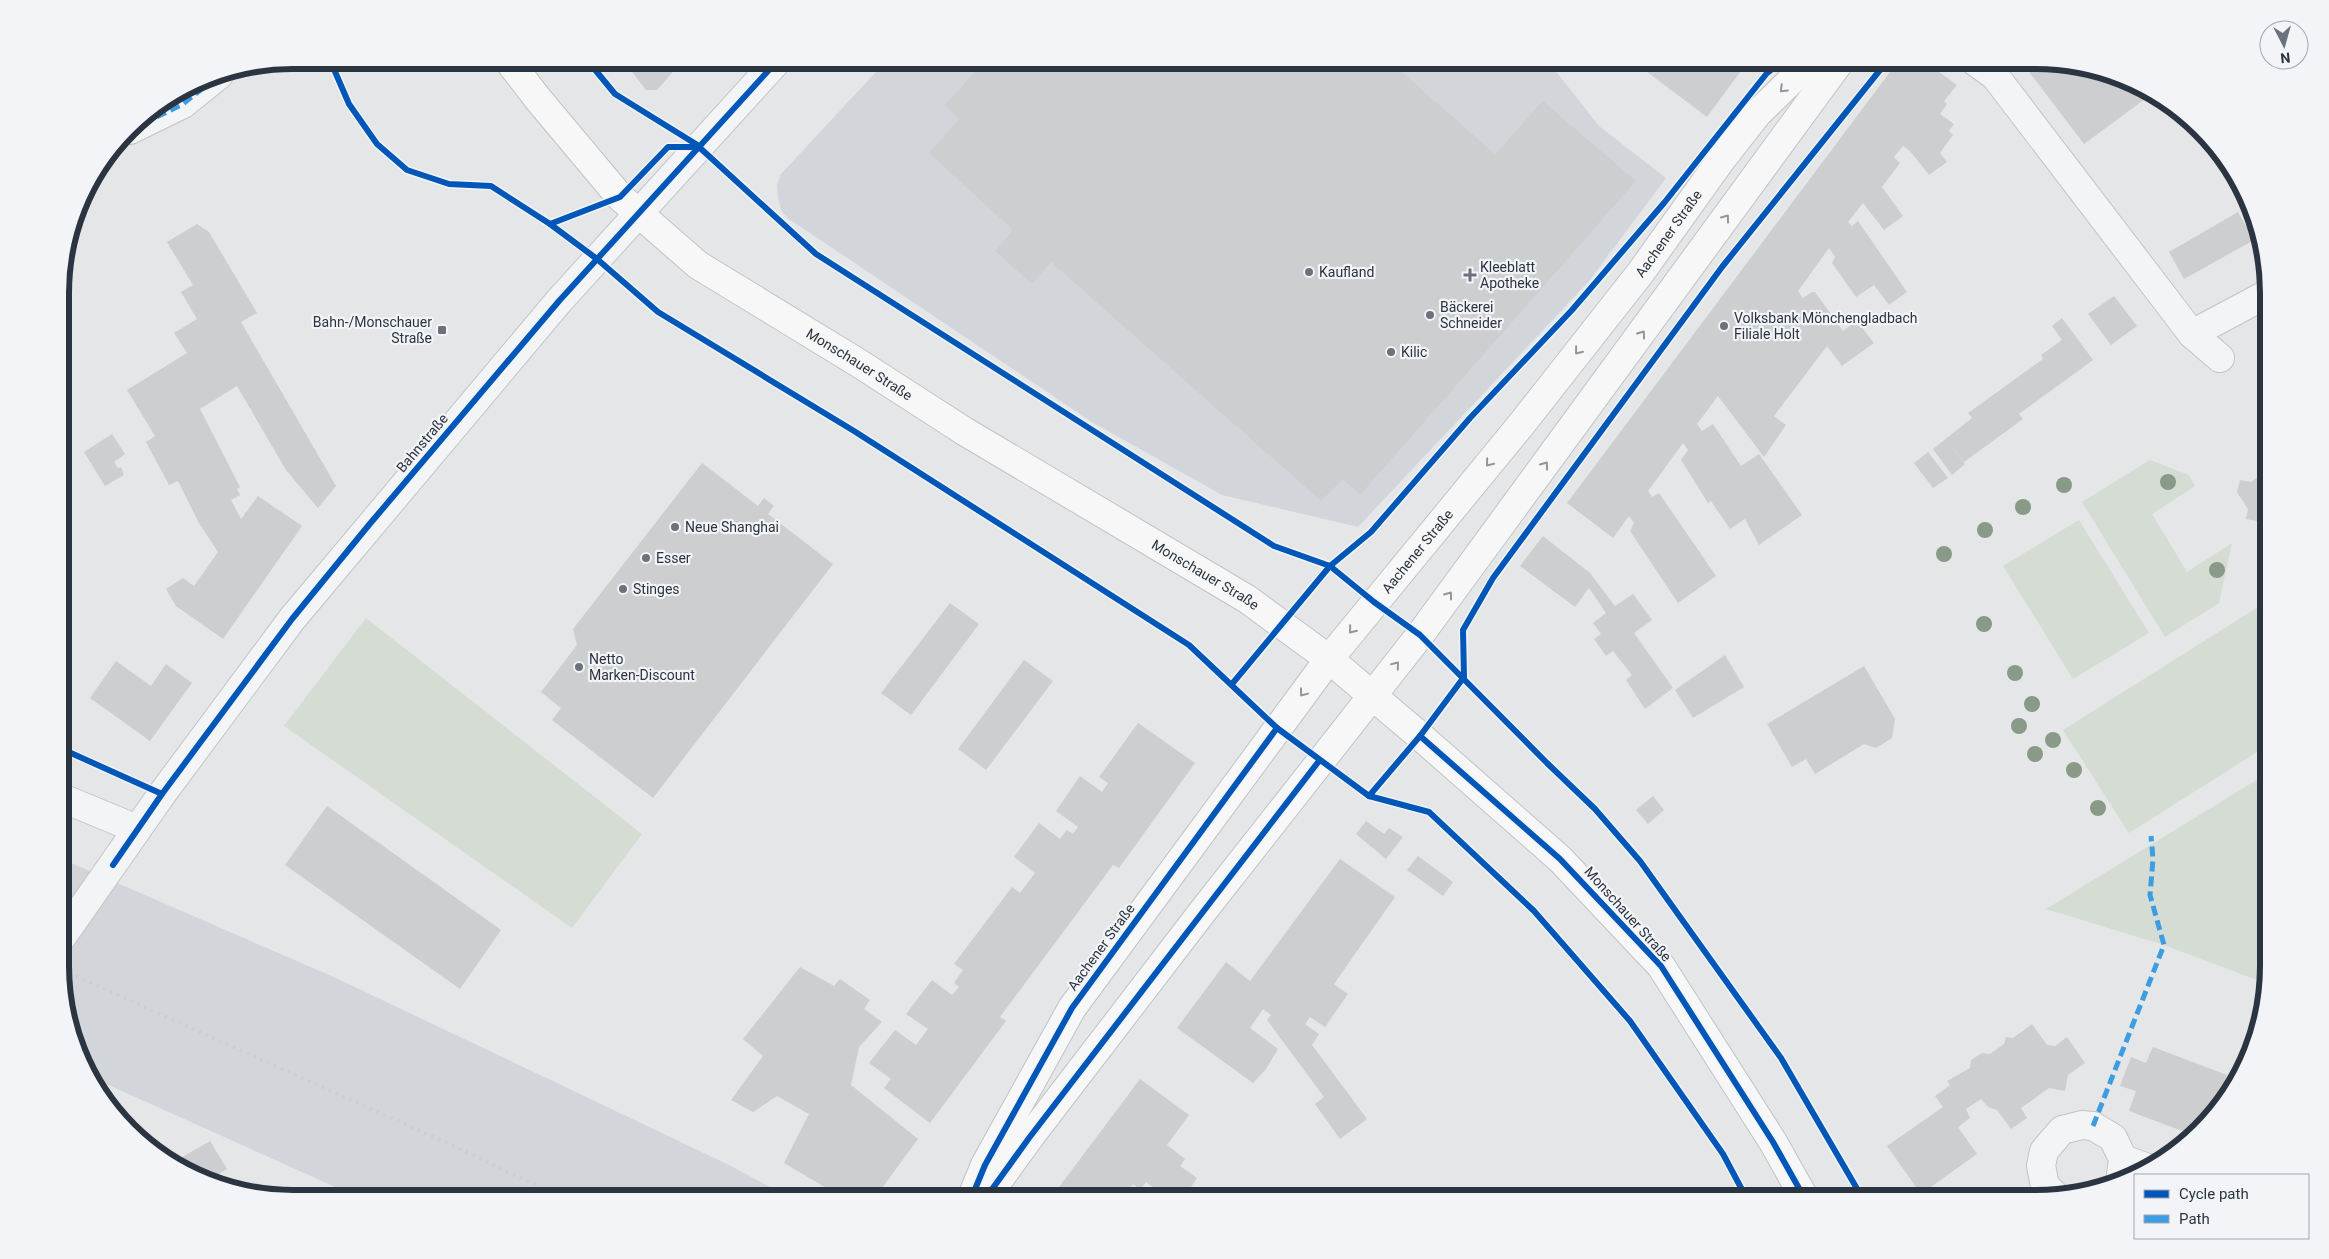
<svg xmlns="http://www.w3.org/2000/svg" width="2329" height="1259" font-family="Roboto,sans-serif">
<rect width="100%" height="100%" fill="#e4e6e8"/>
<g fill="#d2d6db">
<path d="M 887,60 L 1547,60 L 1599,126 L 1666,178 L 1589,281 L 1358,527 L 1222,495 L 1092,422 L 789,219 L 782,212 L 778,199 L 777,185 L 781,174 Z"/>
<path d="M 62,859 L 336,978 L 731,1166 L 792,1199 L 362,1199 L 93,1078 L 62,997 Z"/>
</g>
<g fill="#d5dcd4">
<path d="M 2150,460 L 2189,475 L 2195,486 L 2152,514 L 2187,572 L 2232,543 L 2219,603 L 2165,637 L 2082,502 Z"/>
<path d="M 2079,520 L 2149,633 L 2073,679 L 2003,566 Z"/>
<path d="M 2266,602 L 2268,605 L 2268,745 L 2129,833 L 2063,730 Z"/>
<path d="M 366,618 L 642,834 L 572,928 L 284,726 Z"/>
<path d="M 2268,773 L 2269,966 L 2265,983 L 2164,945 L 2046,909 Z"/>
</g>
<g fill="#ccced0">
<path d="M 623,60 L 683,60 L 657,90 L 646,90 Z"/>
<path d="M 985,60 L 1388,60 L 1495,154 L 1543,101 L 1636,181 L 1360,495 L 1343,479 L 1321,501 L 1051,262 L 1032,284 L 995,251 L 1013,230 L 929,153 L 959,119 L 945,105 Z"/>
<path d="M 1631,60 L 1749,60 L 1707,117 Z"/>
<path d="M 1899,60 L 1923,60 L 1957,85 L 1944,101 L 1947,104 L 1940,114 L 1954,124 L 1949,131 L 1953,135 L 1940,153 L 1947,162 L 1929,175 L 1910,151 L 1903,146 L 1894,157 L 1900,163 L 1882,187 L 1903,216 L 1884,230 L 1863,203 L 1848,222 L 1852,226 L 1858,221 L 1907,292 L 1889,305 L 1874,285 L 1856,297 L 1832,263 L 1835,257 L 1829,248 L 1798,291 L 1803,298 L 1812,292 L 1815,292 L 1843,331 L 1857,321 L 1874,343 L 1842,366 L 1827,346 L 1774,416 L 1786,425 L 1764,457 L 1718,396 L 1697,424 L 1702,431 L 1713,424 L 1741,466 L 1759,454 L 1802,515 L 1759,545 L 1745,519 L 1730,529 L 1711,501 L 1708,503 L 1681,460 L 1688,450 L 1683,443 L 1648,491 L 1652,497 L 1659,493 L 1716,576 L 1678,603 L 1630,531 L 1634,523 L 1629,516 L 1613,538 L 1567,503 Z"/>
<path d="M 2020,60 L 2036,60 L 2139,84 L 2149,96 L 2084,144 Z"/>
<path d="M 2238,212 L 2254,240 L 2184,279 L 2169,252 Z"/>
<path d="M 197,224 L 209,232 L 257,313 L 241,322 L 336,486 L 318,508 L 286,470 L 237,386 L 200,409 L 240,487 L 237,489 L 240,495 L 231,500 L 241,519 L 258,496 L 302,526 L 223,639 L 176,606 L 166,589 L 183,578 L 194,586 L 218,552 L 199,523 L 178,481 L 169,485 L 146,442 L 155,436 L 127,390 L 187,353 L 174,333 L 197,319 L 181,292 L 193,285 L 167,242 Z"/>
<path d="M 63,269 L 71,272 L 61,300 L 61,278 Z"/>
<path d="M 2114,296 L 2137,326 L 2111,345 L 2088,314 Z"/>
<path d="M 2062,318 L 2093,360 L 2019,414 L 2023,419 L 1964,462 L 1948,442 L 1965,464 L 1952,475 L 1933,449 L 1972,418 L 1968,413 L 2043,359 L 2041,355 L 2062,340 L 2052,326 Z"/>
<path d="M 61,320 L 70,324 L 61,348 Z"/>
<path d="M 112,434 L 125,454 L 114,462 L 118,468 L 121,467 L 124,475 L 105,486 L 84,452 Z"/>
<path d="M 1928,452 L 1948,478 L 1933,488 L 1914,463 Z"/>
<path d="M 2268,455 L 2268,523 L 2246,519 L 2248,509 L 2237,492 L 2240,480 L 2251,482 L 2261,475 Z"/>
<path d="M 702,463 L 758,506 L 764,498 L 774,506 L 768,514 L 833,564 L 653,798 L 552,720 L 561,708 L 541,692 L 577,645 L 573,629 Z"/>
<path d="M 1543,536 L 1590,573 L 1615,606 L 1633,594 L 1652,620 L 1634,633 L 1673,688 L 1645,709 L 1626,680 L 1632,675 L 1613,651 L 1606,656 L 1594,639 L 1601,634 L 1593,623 L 1606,613 L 1589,588 L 1575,607 L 1520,566 Z"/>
<path d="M 950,603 L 979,624 L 911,715 L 881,693 Z"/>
<path d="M 1725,655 L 1744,687 L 1693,718 L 1675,690 Z"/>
<path d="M 1024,660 L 1053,681 L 986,770 L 958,749 Z"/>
<path d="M 116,661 L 151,686 L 166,664 L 192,683 L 150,741 L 90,698 Z"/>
<path d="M 1864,666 L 1895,719 L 1892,738 L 1876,748 L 1864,744 L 1815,774 L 1806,759 L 1792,767 L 1767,724 Z"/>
<path d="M 1138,723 L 1195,763 L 1119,868 L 1113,865 L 1000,1017 L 1006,1021 L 930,1123 L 884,1088 L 891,1079 L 869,1063 L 895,1030 L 916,1045 L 928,1029 L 906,1014 L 932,980 L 952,995 L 959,987 L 954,983 L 963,970 L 954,964 L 1012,887 L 1020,893 L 1035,873 L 1014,857 L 1039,823 L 1060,839 L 1067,830 L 1073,834 L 1078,827 L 1056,811 L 1080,776 L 1102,792 L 1108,783 L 1099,777 Z"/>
<path d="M 1653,796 L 1664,810 L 1648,824 L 1636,810 Z"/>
<path d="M 327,806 L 501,930 L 460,989 L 285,865 Z"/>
<path d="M 1366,821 L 1384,834 L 1389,828 L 1403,837 L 1386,859 L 1356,834 Z"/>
<path d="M 1418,856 L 1453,882 L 1443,896 L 1407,870 Z"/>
<path d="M 1340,859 L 1395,897 L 1334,984 L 1348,994 L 1325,1027 L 1310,1017 L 1305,1024 L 1319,1034 L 1312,1045 L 1367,1119 L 1340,1139 L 1315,1104 L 1324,1097 L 1267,1020 L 1271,1015 L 1263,1009 L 1250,1028 L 1278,1049 L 1266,1069 L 1253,1083 L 1177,1028 L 1226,962 L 1250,981 Z"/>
<path d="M 800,967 L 834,986 L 840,979 L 870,1000 L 864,1009 L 882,1022 L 859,1047 L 851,1085 L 918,1139 L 874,1199 L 845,1199 L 784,1163 L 809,1114 L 777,1096 L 753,1112 L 731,1100 L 763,1056 L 743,1039 Z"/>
<path d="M 2032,1024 L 2047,1045 L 2055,1046 L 2067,1037 L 2085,1063 L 2068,1075 L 2065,1091 L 2049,1088 L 2021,1108 L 2027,1118 L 2011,1129 L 1997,1110 L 1988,1107 L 1981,1099 L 1966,1109 L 1970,1118 L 1958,1127 L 1977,1154 L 1921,1194 L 1887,1146 L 1943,1107 L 1935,1096 L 1950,1085 L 1947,1081 L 1970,1068 L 1971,1060 L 1982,1053 L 1990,1054 L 2004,1044 L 2006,1037 L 2013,1038 Z"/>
<path d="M 2153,1047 L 2227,1075 L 2221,1092 L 2228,1094 L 2211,1120 L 2193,1135 L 2129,1111 L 2136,1091 L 2120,1086 L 2131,1057 L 2146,1063 Z"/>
<path d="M 1140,1079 L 1189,1115 L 1167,1145 L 1185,1159 L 1180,1166 L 1197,1178 L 1187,1193 L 1176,1199 L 1168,1199 L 1146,1182 L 1140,1190 L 1133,1184 L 1123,1199 L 1050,1199 Z"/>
<path d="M 210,1141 L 227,1169 L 209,1179 L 190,1175 L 172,1163 Z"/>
</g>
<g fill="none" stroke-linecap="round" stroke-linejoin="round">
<defs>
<g id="minor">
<path d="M 1973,60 L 1995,76 L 2192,334 L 2267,294"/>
<path d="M 130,130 L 183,104 L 219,75"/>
<path d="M 2192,334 L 2220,358"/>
<path d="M 62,798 L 137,829"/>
<path d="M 62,937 L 162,794 L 292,619 L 559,301 L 778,60"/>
<path d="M 2123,1159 L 2148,1168"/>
<path d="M 2057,1197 L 2045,1186 L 2041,1166 L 2044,1151 L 2062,1130 L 2082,1125 L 2093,1126 L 2113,1138 L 2123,1159 L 2120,1182"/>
</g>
<g id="major">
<path id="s1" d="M 508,60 L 538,99 L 620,197 L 698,265 L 857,362 L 964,431 L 1247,599 L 1329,659 L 1420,736 L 1560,859 L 1661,966 L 1773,1142 L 1805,1199"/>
<path id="s2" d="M 971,1199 L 985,1165 L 1072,1008 L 1329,659 L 1520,426 L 1641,272 L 1721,160 L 1757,114 L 1799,73 L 1822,60"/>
<path d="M 985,1199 L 1029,1138 L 1203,911 L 1420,635 L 1841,60"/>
</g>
</defs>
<use href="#minor" stroke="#c2c4c6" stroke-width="30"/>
<use href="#major" stroke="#c0c3c6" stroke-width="30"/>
<use href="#minor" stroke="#f3f4f5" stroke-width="28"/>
<use href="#major" stroke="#f7f7f7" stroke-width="28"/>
<path stroke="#cdced0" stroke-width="4" stroke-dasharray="2.5 5" stroke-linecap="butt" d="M 62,970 L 458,1148 L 565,1199"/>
<g stroke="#3d9de3" stroke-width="5" stroke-dasharray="10 5" stroke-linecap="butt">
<path d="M 130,130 L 183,104 L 219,75"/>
<path d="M 2093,1126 L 2164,945 L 2150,895 L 2153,859 L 2151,836"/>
</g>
<defs>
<g id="cycleway">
<path d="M 330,60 L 349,104 L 377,144 L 407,170 L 449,184 L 491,186 L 550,224 L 597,259 L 658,312 L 854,431 L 1189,645 L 1277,728 L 1369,796 L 1429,812 L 1534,911 L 1630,1021 L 1723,1154 L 1747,1199"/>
<path d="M 587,60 L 615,94 L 699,146"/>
<path d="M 550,224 L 620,197 L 668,147 L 699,147 L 816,254 L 1274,546 L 1330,566 L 1374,602 L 1420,635 L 1547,763 L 1595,809 L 1640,861 L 1781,1058 L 1863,1199"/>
<path d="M 1232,684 L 1330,566 L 1371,532 L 1470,418 L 1572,310 L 1664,203 L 1767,73 L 1784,60"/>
<path d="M 1420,736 L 1560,859 L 1661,966 L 1773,1142 L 1805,1199"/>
<path d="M 62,749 L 162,794"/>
<path d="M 1369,796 L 1420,736 L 1464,677 L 1463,630 L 1493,578 L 1722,267 L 1888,60"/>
<path d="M 113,865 L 162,794 L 292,619 L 368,526 L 559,301 L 778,60"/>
<path d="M 971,1199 L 985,1165 L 1072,1008 L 1277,728"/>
<path d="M 985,1199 L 1029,1138 L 1319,761"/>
</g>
</defs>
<use href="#cycleway" stroke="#f2f4f7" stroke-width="9"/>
<use href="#cycleway" stroke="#0057b8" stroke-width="6"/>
</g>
<g fill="#8a9a88">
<circle cx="2168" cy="482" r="8"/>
<circle cx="2064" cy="485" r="8"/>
<circle cx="2023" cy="507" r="8"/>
<circle cx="1985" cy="530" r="8"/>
<circle cx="1944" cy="554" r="8"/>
<circle cx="2217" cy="570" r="8"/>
<circle cx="1984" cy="624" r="8"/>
<circle cx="2015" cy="673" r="8"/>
<circle cx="2032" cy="704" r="8"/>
<circle cx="2019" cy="726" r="8"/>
<circle cx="2053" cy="740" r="8"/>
<circle cx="2035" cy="754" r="8"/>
<circle cx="2074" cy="770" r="8"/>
<circle cx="2098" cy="808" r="8"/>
</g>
<defs><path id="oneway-chevron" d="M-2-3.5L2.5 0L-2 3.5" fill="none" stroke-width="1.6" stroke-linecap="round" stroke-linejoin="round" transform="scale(1.25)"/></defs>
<g stroke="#91969c">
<use href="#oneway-chevron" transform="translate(1783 89) rotate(136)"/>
<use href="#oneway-chevron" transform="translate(1726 218) rotate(-54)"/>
<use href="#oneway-chevron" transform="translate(1642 334) rotate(-54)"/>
<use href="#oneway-chevron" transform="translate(1578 351) rotate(128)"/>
<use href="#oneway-chevron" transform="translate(1489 463) rotate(129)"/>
<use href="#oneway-chevron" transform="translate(1545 465) rotate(-54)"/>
<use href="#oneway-chevron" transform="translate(1449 595) rotate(-54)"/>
<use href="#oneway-chevron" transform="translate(1352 630) rotate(129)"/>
<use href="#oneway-chevron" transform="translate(1396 665) rotate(-51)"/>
<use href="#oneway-chevron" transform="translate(1303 693) rotate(127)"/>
</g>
<g fill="#6c727b" stroke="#f2f4f7" stroke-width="2">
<circle cx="1309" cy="272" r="5"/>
<path d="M1467.5 267.5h5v5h5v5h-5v5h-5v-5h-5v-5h5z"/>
<circle cx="1430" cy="315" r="5"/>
<circle cx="1724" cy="326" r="5"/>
<rect x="437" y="325" width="10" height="10" rx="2.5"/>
<circle cx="1391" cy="352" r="5"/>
<circle cx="675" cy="527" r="5"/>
<circle cx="646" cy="558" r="5"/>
<circle cx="623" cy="589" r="5"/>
<circle cx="579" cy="667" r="5"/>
</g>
<g text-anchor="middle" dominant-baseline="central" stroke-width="4.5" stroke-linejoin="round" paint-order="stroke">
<g font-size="14" fill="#2b3441" stroke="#f2f4f7">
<text stroke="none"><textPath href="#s2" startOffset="1194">Aachener Straße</textPath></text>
<text stroke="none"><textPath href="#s1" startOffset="470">Monschauer Straße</textPath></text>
<text transform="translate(422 443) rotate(-50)">Bahnstraße</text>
<text stroke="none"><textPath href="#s2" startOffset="789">Aachener Straße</textPath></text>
<text stroke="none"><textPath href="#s1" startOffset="875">Monschauer Straße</textPath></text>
<text transform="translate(1628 914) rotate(48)">Monschauer Straße</text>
<text transform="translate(1101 947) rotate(-54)">Aachener Straße</text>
</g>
<g font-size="14" fill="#2b3441" stroke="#f2f4f7" text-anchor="start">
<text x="1480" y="267">Kleeblatt<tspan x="1480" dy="16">Apotheke</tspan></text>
<text x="1319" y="272">Kaufland</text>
<text x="1440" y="307">Bäckerei<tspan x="1440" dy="16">Schneider</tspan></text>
<text x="1734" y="318">Volksbank Mönchengladbach<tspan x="1734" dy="16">Filiale Holt</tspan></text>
<text x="432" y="322" text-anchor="end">Bahn-/Monschauer<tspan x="432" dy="16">Straße</tspan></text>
<text x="1401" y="352">Kilic</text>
<text x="685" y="527">Neue Shanghai</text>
<text x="656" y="558">Esser</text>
<text x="633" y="589">Stinges</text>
<text x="589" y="659">Netto<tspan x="589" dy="16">Marken-Discount</tspan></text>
</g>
</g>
<path d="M0 0H2329V1259H0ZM293 69H2036A224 224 0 0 1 2260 293V966A224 224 0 0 1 2036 1190H293A224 224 0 0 1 69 966V293A224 224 0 0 1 293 69Z" fill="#f2f4f7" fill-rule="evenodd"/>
<path fill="none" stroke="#2b3441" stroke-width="6" d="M293 69H2036A224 224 0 0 1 2260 293V966A224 224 0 0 1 2036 1190H293A224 224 0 0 1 69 966V293A224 224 0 0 1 293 69Z"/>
<rect x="2134" y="1174" width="175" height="65" fill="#f2f4f7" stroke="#a2a7ae"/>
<rect x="2144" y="1190" width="25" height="8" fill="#0057b8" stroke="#a2a7ae"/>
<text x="2179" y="1199" font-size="15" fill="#2b3441">Cycle path</text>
<rect x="2144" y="1215" width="25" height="8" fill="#3d9de3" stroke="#a2a7ae"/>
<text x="2179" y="1224" font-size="15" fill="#2b3441">Path</text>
<g transform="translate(2284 45) rotate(174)"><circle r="24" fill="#f2f4f7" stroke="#a2a7ae"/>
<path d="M0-4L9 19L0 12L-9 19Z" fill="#6c727b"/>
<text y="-8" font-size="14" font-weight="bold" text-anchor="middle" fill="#2b3441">N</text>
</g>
</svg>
